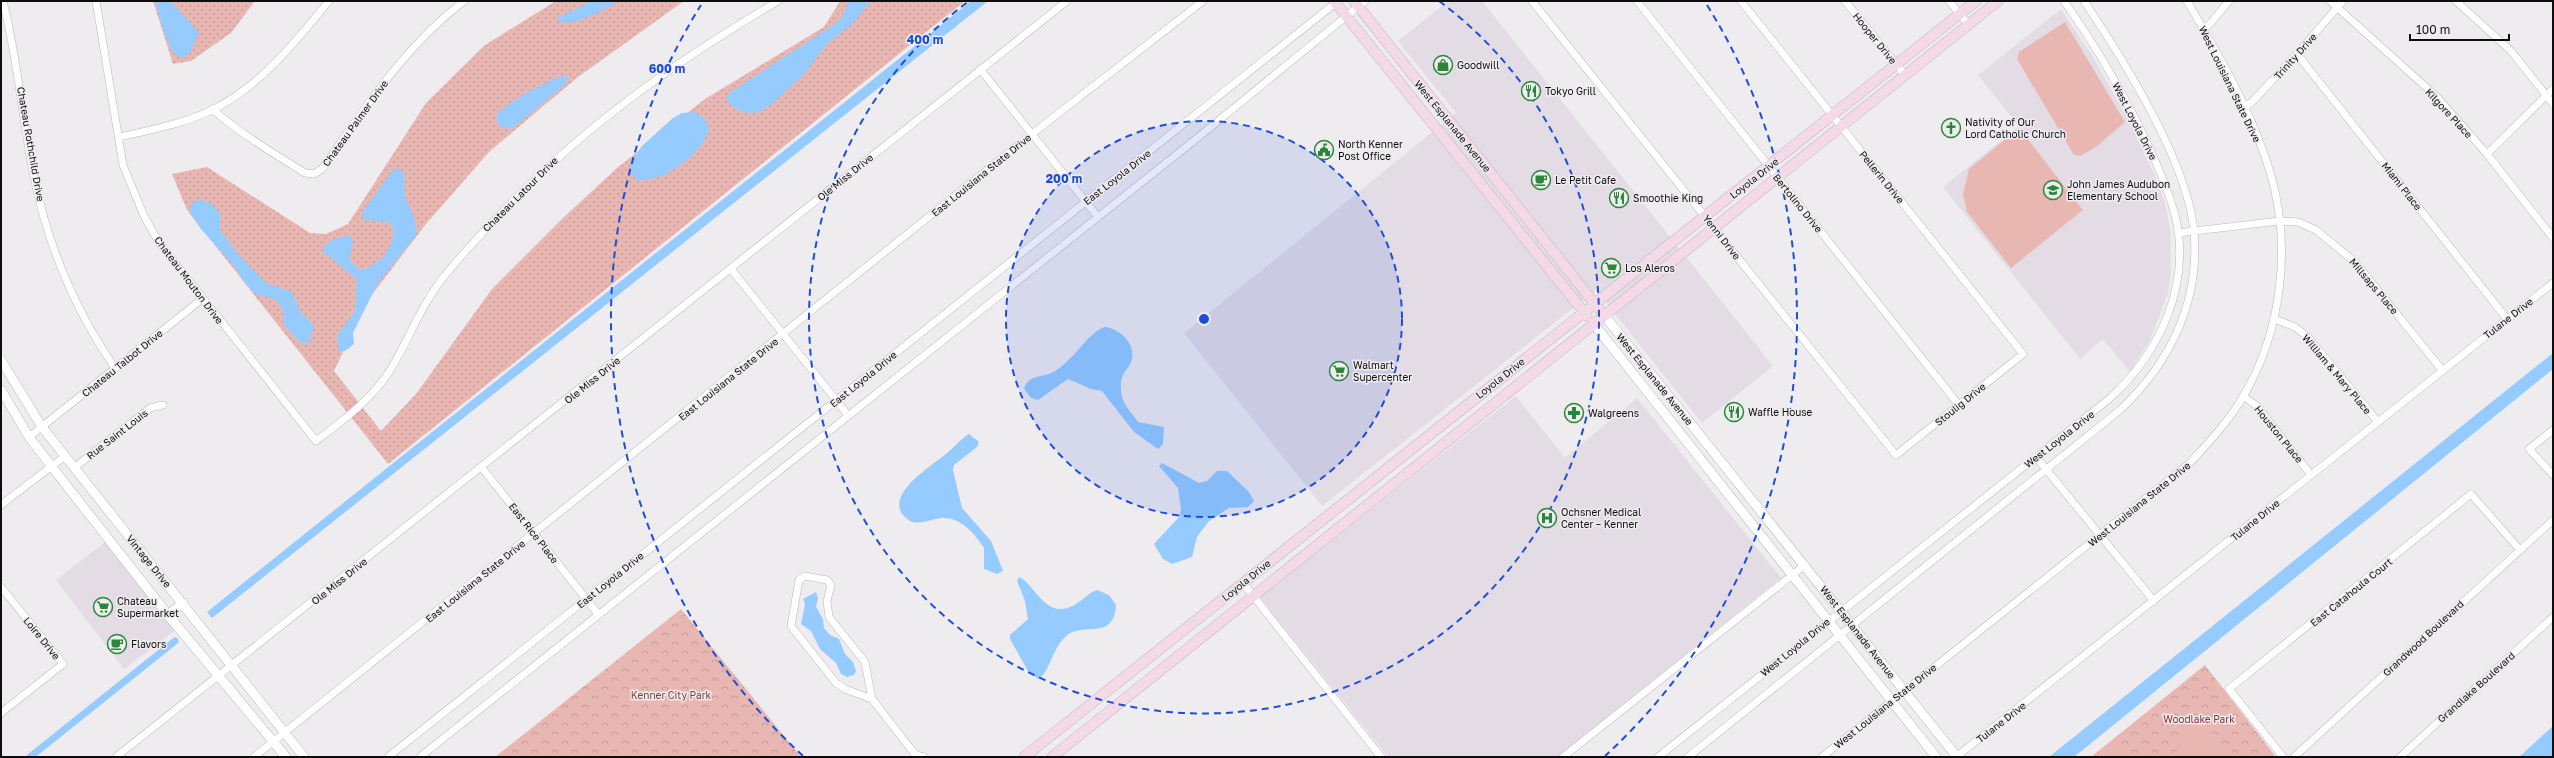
<svg xmlns="http://www.w3.org/2000/svg" width="2554" height="758" font-family="'Golos Text',sans-serif">
<defs>
<pattern id="grass-dots" width="8" height="8" patternUnits="userSpaceOnUse"><rect width="8" height="8" fill="#e9b7b2"/><path d="M2 2h.1M6 6h.1" fill="none" stroke="#c79c98" stroke-width="1.8" stroke-linecap="round"/></pattern>
<pattern id="park-crowns" width="20" height="18" patternUnits="userSpaceOnUse"><rect width="20" height="18" fill="#e9b7b2"/><path d="M2 6a3 3 0 1 1 6 0M12 15a3 3 0 1 1 6 0" fill="none" stroke="#c79c98"/></pattern>
</defs>
<rect width="100%" height="100%" fill="#efecf0"/>
<g fill="#e3dce5">
<path d="M 1448,1 L 1482,1 L 1773,366 L 1702,423 L 1596,290 L 1322,506 L 1184,333 L 1456,113 L 1398,41 Z"/>
<path d="M 2061,9 L 2093,57 L 2128,119 L 2155,176 L 2165,203 L 2170,228 L 2171,272 L 2168,293 L 2150,340 L 2130,372 L 2103,339 L 2080,359 L 1943,187 L 2019,126 L 1978,75 Z"/>
<path d="M 1516,396 L 1565,458 L 1637,398 L 1781,578 L 1557,757 L 1388,757 L 1260,597 Z"/>
<path d="M 105,542 L 175,630 L 124,669 L 56,580 Z"/>
</g>
<g fill="url(#grass-dots)">
<path d="M 153,1 L 255,1 L 231,33 L 191,61 L 173,64 Z"/>
<path d="M 556,1 L 684,1 L 578,77 L 490,151 L 426,224 L 368,300 L 334,371 L 381,431 L 416,394 L 492,289 L 564,217 L 617,168 L 705,99 L 824,27 L 840,1 L 965,1 L 388,464 L 187,210 L 172,174 L 207,167 L 310,233 L 326,234 L 348,224 L 426,103 L 485,45 Z"/>
</g>
<g fill="url(#park-crowns)">
<path d="M 681,609 L 801,757 L 495,757 Z"/>
<path d="M 2205,665 L 2276,757 L 2091,757 Z"/>
</g>
<g fill="#e9b7b2">
<path d="M 2065,22 L 2125,122 L 2096,147 L 2080,156 L 2074,155 L 2017,59 L 2019,52 Z"/>
<path d="M 2019,128 L 2083,210 L 2011,268 L 1967,212 L 1963,194 L 1969,169 Z"/>
<path d="M 2199,717 L 2200,717 L 2232,757 L 2175,757 L 2181,736 Z"/>
<path d="M 2113,742 L 2120,742 L 2128,757 L 2095,757 Z"/>
</g>
<g fill="#95cbff">
<path d="M 155,1 L 171,1 L 199,33 L 189,54 L 181,58 C 167,54 159,13 155,1 Z"/>
<path d="M 592,1 L 619,1 C 608,8 566,32 556,19 Z"/>
<path d="M 849,1 L 871,1 L 853,23 L 826,45 L 806,72 L 772,104 L 759,112 L 751,113 L 740,111 L 729,104 L 726,97 L 729,93 L 835,24 L 843,16 Z"/>
<path d="M 971,1 L 988,1 L 212,618 L 207,612 Z"/>
<path d="M 568,75 L 566,84 L 514,127 L 505,129 L 497,123 L 497,114 C 507,103 553,76 568,75 Z"/>
<path d="M 694,112 L 704,118 L 709,127 C 706,153 662,184 636,180 L 631,173 L 631,162 L 642,146 L 673,118 L 682,113 Z"/>
<path d="M 397,168 L 404,173 L 405,197 L 414,216 L 417,234 L 378,283 L 353,333 L 354,344 L 345,351 L 337,352 L 339,348 L 337,336 L 355,311 L 357,279 L 323,252 C 324,241 340,236 350,236 L 353,242 L 349,260 L 361,270 C 380,265 395,248 393,227 L 387,222 L 363,220 L 362,213 L 392,171 Z"/>
<path d="M 199,199 L 212,204 L 220,213 L 220,230 L 238,254 L 266,283 L 292,292 L 301,313 L 314,325 L 309,343 L 301,343 L 284,325 L 283,309 L 275,299 L 256,295 L 246,284 L 234,266 L 201,229 L 190,213 L 190,205 Z"/>
<path d="M 1105,327 C 1118,328 1136,343 1132,359 C 1128,372 1120,371 1121,390 C 1121,403 1131,412 1138,422 L 1164,427 L 1163,444 L 1158,449 L 1134,432 L 1102,391 L 1091,389 L 1068,379 L 1038,400 L 1031,398 L 1024,389 C 1028,376 1039,377 1049,374 C 1070,367 1089,330 1105,327 Z"/>
<path d="M 2553,353 L 2553,369 L 2074,757 L 2049,757 Z"/>
<path d="M 969,434 L 979,442 L 977,447 L 954,465 L 953,470 L 962,508 L 991,541 L 1003,571 L 997,574 L 984,569 L 984,548 C 975,534 961,517 942,518 C 932,519 923,524 912,522 C 874,501 931,466 946,454 C 954,448 960,439 969,434 Z"/>
<path d="M 1162,463 L 1199,483 L 1207,481 L 1217,471 L 1227,471 L 1249,492 L 1254,501 L 1248,507 L 1229,508 L 1209,521 L 1197,537 L 1192,557 L 1172,564 L 1163,559 L 1154,544 L 1179,517 L 1181,510 L 1178,488 L 1159,466 Z"/>
<path d="M 1019,577 C 1032,581 1043,615 1067,608 C 1079,605 1086,594 1097,590 L 1109,595 L 1116,605 C 1114,640 1086,623 1069,634 C 1052,645 1050,674 1038,679 L 1028,671 L 1010,639 L 1010,635 L 1028,619 L 1025,601 L 1017,581 Z"/>
<path d="M 816,592 L 818,598 L 816,607 L 823,619 L 824,628 L 830,635 L 839,639 L 845,654 L 853,662 L 856,671 L 854,675 L 847,677 L 841,674 L 836,663 L 820,649 L 811,631 L 801,624 L 805,604 L 803,599 Z"/>
<path d="M 2553,726 L 2553,757 L 2519,757 Z"/>
</g>
<g fill="none" stroke-linecap="round" stroke-linejoin="round">
<path stroke="#95cbff" stroke-width="7" d="M 30,757 L 175,641"/>
<defs>
<g id="minor">
<path d="M 3,1 C 18,60 22,118 34,177 C 48,246 75,310 115,368"/>
<path d="M 96,1 L 123,165 L 144,216 L 160,244 L 316,441 C 342,421 371,400 389,372 C 410,338 420,306 446,274 C 544,157 647,78 778,1"/>
<path d="M 1532,1 L 1896,455 L 2023,354 L 1741,1"/>
<path d="M 1637,1 L 1959,405"/>
<path d="M 1845,1 L 1905,75"/>
<path d="M 1949,1 L 1968,24"/>
<path d="M 2330,1 L 2437,97 L 2487,154 L 2553,238"/>
<path d="M 2456,1 L 2511,51 L 2553,104"/>
<path d="M 2203,28 L 2209,25 L 2229,1"/>
<path d="M 2297,54 L 2507,319"/>
<path d="M 980,69 L 1098,217"/>
<path d="M 2243,107 L 2251,103 L 2297,54 L 2343,1"/>
<path d="M 212,109 C 241,134 273,153 305,173 L 314,174 L 322,169 C 365,108 405,46 464,1"/>
<path d="M 119,137 C 150,130 183,124 212,110 C 261,86 295,42 329,1"/>
<path d="M 2487,154 L 2553,89"/>
<path d="M 2178,233 L 2279,221 L 2298,222 L 2316,230 L 2355,262 L 2442,370"/>
<path d="M 731,269 L 848,415"/>
<path d="M 2274,319 L 2295,327 L 2308,337 L 2378,422"/>
<path d="M 2243,396 L 2257,406 L 2311,475"/>
<path d="M 2553,430 L 2529,449 L 2553,475"/>
<path d="M 29,437 L 202,299"/>
<path d="M 2036,457 L 2154,601"/>
<path d="M 74,468 L 150,408 L 163,405"/>
<path d="M 482,468 L 598,614"/>
<path d="M 1,505 L 65,456"/>
<path d="M 1243,583 L 1381,757"/>
<path d="M 1,587 L 63,664 L 1,713"/>
<path d="M 872,699 L 845,689 L 836,683 L 791,626 L 799,580 L 805,576 L 827,580 L 831,585 L 827,601 L 829,617 L 865,662 L 872,699 L 917,757"/>
<path d="M 916,755 L 924,757"/>
<path d="M 116,757 L 1067,1"/>
<path d="M 254,757 L 1032,134 L 1203,1"/>
<path d="M 388,757 L 1338,1"/>
<path d="M 420,757 L 1196,139 L 1365,1"/>
<path d="M 1563,757 L 1805,565"/>
<path d="M 1658,757 L 2109,399 C 2160,353 2192,284 2175,215 C 2166,182 2151,150 2136,120 C 2115,79 2091,39 2064,1"/>
<path d="M 1688,757 L 2120,410 C 2170,363 2200,302 2194,232 C 2188,163 2123,59 2084,1"/>
<path d="M 1822,757 L 2190,463 C 2209,442 2228,422 2243,397 C 2282,331 2292,245 2270,172 C 2252,112 2219,55 2187,1"/>
<path d="M 1956,757 L 2553,283"/>
<path d="M 2283,757 L 2229,689 L 2471,494 L 2520,550"/>
<path d="M 2294,757 L 2553,520"/>
<path d="M 2400,757 L 2553,617"/>
</g>
<g id="tertiary">
<path d="M 1604,315 L 1957,757"/>
<path d="M 1593,323 L 1936,757"/>
<path d="M 1,360 L 42,427 L 304,757"/>
<path d="M 1,390 L 29,437 L 52,467 L 168,615 L 286,757"/>
<path d="M 168,615 L 183,603"/>
</g>
<g id="secondary">
<path d="M 1334,1 L 1587,316"/>
<path d="M 1354,1 L 1599,309"/>
<path d="M 1024,757 L 1976,1"/>
<path d="M 1052,757 L 1998,1"/>
</g>
</defs>
<use href="#minor" stroke="#bab8bb" stroke-width="8"/>
<use href="#tertiary" stroke="#bab8bb" stroke-width="10"/>
<use href="#secondary" stroke="#bab8bb" stroke-width="11"/>
<use href="#minor" stroke="#fff" stroke-width="7"/>
<use href="#tertiary" stroke="#fff" stroke-width="9"/>
<use href="#secondary" stroke="#f4d9e6" stroke-width="10"/>
</g>
<circle cx="1204" cy="319" r="198" fill="#1d4ed8" fill-opacity=".12"/>
<g fill="none" stroke="#1d4ed8" stroke-width="2" stroke-dasharray="7 5">
<circle cx="1204" cy="319" r="198"/>
<path d="M1439 1A395 395 0 1 1 969 1"/>
<path d="M803 756A593 593 0 0 1 701 5M1707 5A593 593 0 0 1 1605 756"/>
</g>
<defs>
<symbol id="shop-ring" viewBox="-11 -11 22 22"><circle r="9.5" fill="#efecf0" stroke="#2a8638" stroke-width="1.5"/><path d="M-5-2.5h2.3a2.7 3.5 0 0 1 5.4 0H5L5.5 6h-11ZM-1.5-2.5h3a1.5 2.3 0 0 0-3 0Z" fill="#2a8638"/></symbol>
<symbol id="restaurant-ring" viewBox="-11 -11 22 22"><circle r="9.5" fill="#efecf0" stroke="#2a8638" stroke-width="1.5"/><path d="M-5-6h1v4h1v-4h1v4h1v-4h1v5L-1.5 .5V6h-2V.5L-5-1ZM5-6V6H3V1.5H1.5Q1.5-4 5-6Z" fill="#2a8638"/></symbol>
<symbol id="church-ring" viewBox="-11 -11 22 22"><circle r="9.5" fill="#efecf0" stroke="#2a8638" stroke-width="1.5"/><path d="M-1.2-6h2.4v3.5h3.3v2.4h-3.3V6h-2.4V-.1h-3.3v-2.4h3.3Z" fill="#2a8638"/></symbol>
<symbol id="civic-ring" viewBox="-11 -11 22 22"><circle r="9.5" fill="#efecf0" stroke="#2a8638" stroke-width="1.5"/><path d="M-.6-6.5H3V-4.5H.6V-3L4-1V1h2V6H-6V1h2V-1L-.6-3ZM-1.2 2.5V6h2.4V2.5Z" fill="#2a8638"/></symbol>
<symbol id="cafe-ring" viewBox="-11 -11 22 22"><circle r="9.5" fill="#efecf0" stroke="#2a8638" stroke-width="1.5"/><path d="M-5.5-4.5H6V0H3Q3 3.5 0 3.5H-2.5Q-5.5 3.5-5.5 0ZM3-3.2v2h1.7v-2ZM-6 4.5H4V6H-6Z" fill="#2a8638"/></symbol>
<symbol id="school-ring" viewBox="-11 -11 22 22"><circle r="9.5" fill="#efecf0" stroke="#2a8638" stroke-width="1.5"/><path d="M0-5L7-2L0 1L-7-2ZM-4 1L0 2.5L4 1V4Q0 6-4 4Z" fill="#2a8638"/></symbol>
<symbol id="supermarket-ring" viewBox="-11 -11 22 22"><circle r="9.5" fill="#efecf0" stroke="#2a8638" stroke-width="1.5"/><path d="M-6-5.5h2.5l.6 2H6L4.5 2H-2.5L-4.4-4H-6ZM-1.5 3.2a1.3 1.3 0 1 0 .1 0ZM3 3.2a1.3 1.3 0 1 0 .1 0Z" fill="#2a8638"/></symbol>
<symbol id="pharmacy-ring" viewBox="-11 -11 22 22"><circle r="9.5" fill="#efecf0" stroke="#2a8638" stroke-width="1.5"/><path d="M-2-6h4v4h4v4h-4v4h-4v-4h-4v-4h4Z" fill="#2a8638"/></symbol>
<symbol id="hospital-ring" viewBox="-11 -11 22 22"><circle r="9.5" fill="#efecf0" stroke="#2a8638" stroke-width="1.5"/><path d="M-5-5h3v3.5h4V-5h3V5h-3V1.5h-4V5h-3Z" fill="#2a8638"/></symbol>
</defs>
<g fill-rule="evenodd">
<use href="#shop-ring" x="1432" y="54" width="22" height="22"/>
<use href="#restaurant-ring" x="1520" y="80" width="22" height="22"/>
<use href="#church-ring" x="1940" y="117" width="22" height="22"/>
<use href="#civic-ring" x="1313" y="139" width="22" height="22"/>
<use href="#cafe-ring" x="1530" y="169" width="22" height="22"/>
<use href="#school-ring" x="2042" y="179" width="22" height="22"/>
<use href="#restaurant-ring" x="1608" y="187" width="22" height="22"/>
<use href="#supermarket-ring" x="1600" y="257" width="22" height="22"/>
<use href="#supermarket-ring" x="1328" y="360" width="22" height="22"/>
<use href="#restaurant-ring" x="1723" y="401" width="22" height="22"/>
<use href="#pharmacy-ring" x="1563" y="402" width="22" height="22"/>
<use href="#hospital-ring" x="1536" y="507" width="22" height="22"/>
<use href="#supermarket-ring" x="92" y="596" width="22" height="22"/>
<use href="#cafe-ring" x="106" y="633" width="22" height="22"/>
</g>
<g text-anchor="middle" dominant-baseline="central" stroke-width="3" stroke-linejoin="round" paint-order="stroke">
<g font-size="10" fill="#0e0d0e" stroke="#efecf0">
<text transform="translate(1875 38) rotate(51)">Hooper Drive</text>
<text transform="translate(2295 56) rotate(-48)">Trinity Drive</text>
<text transform="translate(2230 84) rotate(64)">West Louisiana State Drive</text>
<text transform="translate(2449 113) rotate(47)">Kilgore Place</text>
<text transform="translate(2135 121) rotate(63)">West Loyola Drive</text>
<text transform="translate(355 123) rotate(-54)">Chateau Palmer Drive</text>
<text transform="translate(1453 126) rotate(51)">West Esplanade Avenue</text>
<text transform="translate(31 144) rotate(80)">Chateau Rothchild Drive</text>
<text transform="translate(981 175) rotate(-39)">East Louisiana State Drive</text>
<text transform="translate(845 177) rotate(-39)">Ole Miss Drive</text>
<text transform="translate(1117 177) rotate(-38)">East Loyola Drive</text>
<text transform="translate(1882 177) rotate(51)">Pellerin Drive</text>
<text transform="translate(1754 178) rotate(-38)">Loyola Drive</text>
<text transform="translate(2402 186) rotate(52)">Miami Place</text>
<text transform="translate(520 194) rotate(-45)">Chateau Latour Drive</text>
<text transform="translate(1798 203) rotate(51)">Bertolino Drive</text>
<text transform="translate(1722 237) rotate(52)">Yenni Drive</text>
<text transform="translate(189 280) rotate(53)">Chateau Mouton Drive</text>
<text transform="translate(2374 286) rotate(50)">Millsaps Place</text>
<text transform="translate(2508 318) rotate(-38)">Tulane Drive</text>
<text transform="translate(122 363) rotate(-39)">Chateau Talbot Drive</text>
<text transform="translate(2337 374) rotate(50)">William &amp; Mary Place</text>
<text transform="translate(1500 378) rotate(-38)">Loyola Drive</text>
<text transform="translate(728 379) rotate(-39)">East Louisiana State Drive</text>
<text transform="translate(863 379) rotate(-39)">East Loyola Drive</text>
<text transform="translate(1655 379) rotate(51)">West Esplanade Avenue</text>
<text transform="translate(592 380) rotate(-39)">Ole Miss Drive</text>
<text transform="translate(1960 404) rotate(-39)">Stoulig Drive</text>
<text transform="translate(117 434) rotate(-38)">Rue Saint Louis</text>
<text transform="translate(2279 434) rotate(51)">Houston Place</text>
<text transform="translate(2059 439) rotate(-38)">West Loyola Drive</text>
<text transform="translate(2139 504) rotate(-39)">West Louisiana State Drive</text>
<text transform="translate(2255 520) rotate(-39)">Tulane Drive</text>
<text transform="translate(534 533) rotate(52)">East Rice Place</text>
<text transform="translate(149 561) rotate(51)">Vintage Drive</text>
<text transform="translate(610 580) rotate(-39)">East Loyola Drive</text>
<text transform="translate(1246 580) rotate(-39)">Loyola Drive</text>
<text transform="translate(339 581) rotate(-39)">Ole Miss Drive</text>
<text transform="translate(475 581) rotate(-39)">East Louisiana State Drive</text>
<text transform="translate(2351 592) rotate(-39)">East Catahoula Court</text>
<text transform="translate(1858 632) rotate(52)">West Esplanade Avenue</text>
<text transform="translate(42 638) rotate(51)">Loire Drive</text>
<text transform="translate(2423 638) rotate(-43)">Grandwood Boulevard</text>
<text transform="translate(1795 647) rotate(-39)">West Loyola Drive</text>
<text transform="translate(2476 687) rotate(-42)">Grandlake Boulevard</text>
<text transform="translate(1885 706) rotate(-39)">West Louisiana State Drive</text>
<text transform="translate(2001 722) rotate(-38)">Tulane Drive</text>
</g>
<g font-size="10" fill="#0e0d0e" stroke="#efecf0" text-anchor="start">
<text x="1457" y="65">Goodwill</text>
<text x="1545" y="91">Tokyo Grill</text>
<text x="1965" y="122">Nativity of Our<tspan x="1965" dy="12">Lord Catholic Church</tspan></text>
<text x="1338" y="144">North Kenner<tspan x="1338" dy="12">Post Office</tspan></text>
<text x="1555" y="180">Le Petit Cafe</text>
<text x="2067" y="184">John James Audubon<tspan x="2067" dy="12">Elementary School</tspan></text>
<text x="1633" y="198">Smoothie King</text>
<text x="1625" y="268">Los Aleros</text>
<text x="1353" y="365">Walmart<tspan x="1353" dy="12">Supercenter</tspan></text>
<text x="1748" y="412">Waffle House</text>
<text x="1588" y="413">Walgreens</text>
<text x="1561" y="512">Ochsner Medical<tspan x="1561" dy="12">Center – Kenner</tspan></text>
<text x="117" y="601">Chateau<tspan x="117" dy="12">Supermarket</tspan></text>
<text x="131" y="644">Flavors</text>
</g>
<g font-size="10" fill="#8e3533" stroke="#efecf0">
<text x="671" y="695">Kenner City Park</text>
<text x="2199" y="719">Woodlake Park</text>
</g>
</g>
<circle cx="1204" cy="319" r="6" fill="#1d4ed8" stroke="#efecf0" stroke-width="2"/>
<g font-size="12" text-anchor="middle" font-weight="bold" fill="#1d4ed8" stroke="#efecf0" stroke-width="3" stroke-linejoin="round" paint-order="stroke">
<text x="925" y="44">400 m</text>
<text x="667" y="73">600 m</text>
<text x="1064" y="183">200 m</text>
</g>
<rect width="2554" height="758" fill="none" stroke="#0e0d0e" stroke-width="4"/>
<path d="M2410 34v6h99v-6" fill="none" stroke="#0e0d0e" stroke-width="2"/>
<text x="2416" y="34" font-size="12" fill="#0e0d0e" stroke="#efecf0" stroke-width="3" paint-order="stroke">100 m</text>
</svg>
